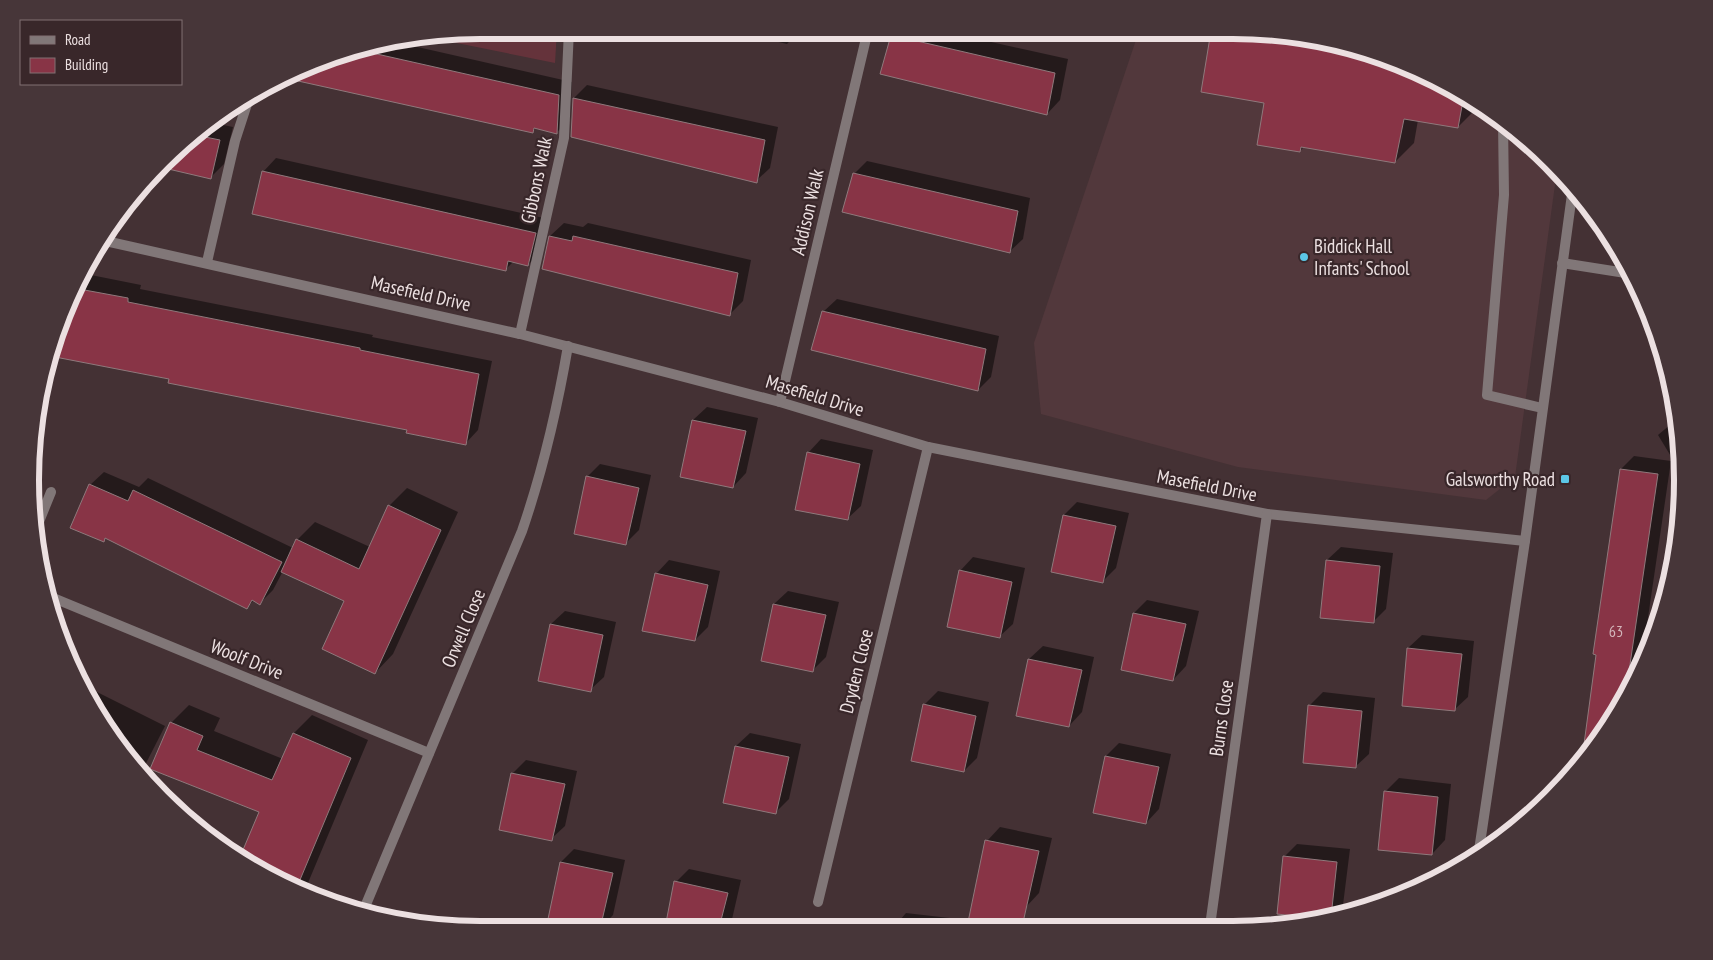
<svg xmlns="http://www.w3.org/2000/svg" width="1713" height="960" font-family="'PT Sans Narrow',sans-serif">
<rect width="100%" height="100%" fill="#443134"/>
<path fill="#52383c" d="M 1139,31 L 1262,31 L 1377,54 L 1458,90 L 1530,142 L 1557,170 L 1515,477 L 1486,500 L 1238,467 L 1041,414 L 1034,343 Z"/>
<path fill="#65333b" d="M 480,30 L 557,30 L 555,63 L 432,38 Z"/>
<g fill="#0007">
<path d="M 729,30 L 800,30 L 787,44 Z"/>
<path d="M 897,31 L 942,31 L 1068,59 L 1060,100 L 1047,114 L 892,36 Z"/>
<path d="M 1212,31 L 1262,31 L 1377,54 L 1458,90 L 1478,104 L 1477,108 L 1458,127 L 1418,120 L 1414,143 L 1395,162 L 1304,147 L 1300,151 L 1266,102 L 1202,91 Z"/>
<path d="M 400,43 L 572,82 L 570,119 L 557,132 L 537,127 L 532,132 L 290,78 L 336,54 Z"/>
<path d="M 587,85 L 778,127 L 770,168 L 756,181 L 572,136 L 574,98 Z"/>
<path d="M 209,122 L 233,127 L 224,164 L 211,177 L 165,167 Z"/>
<path d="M 276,158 L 548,219 L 541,251 L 528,265 L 514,261 L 506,269 L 263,172 Z"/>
<path d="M 867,161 L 1030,198 L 1023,239 L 1009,252 L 854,174 Z"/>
<path d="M 564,223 L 583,227 L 588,223 L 751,260 L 743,301 L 730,314 L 543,268 L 550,236 Z"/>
<path d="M 86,274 L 141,285 L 140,289 L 373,335 L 372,337 L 492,361 L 478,430 L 465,444 L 409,429 L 56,356 L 62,327 Z"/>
<path d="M 837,299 L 999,336 L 991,377 L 978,390 L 823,312 Z"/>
<path d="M 707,407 L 758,418 L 746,473 L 733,487 L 693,420 Z"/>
<path d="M 1677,419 L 1682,451 L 1682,465 L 1678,468 L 1658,435 Z"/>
<path d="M 821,439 L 873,450 L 861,506 L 847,519 L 808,453 Z"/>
<path d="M 1634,456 L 1671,461 L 1641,665 L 1623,705 L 1621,469 Z"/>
<path d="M 600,464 L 651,475 L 639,530 L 626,543 L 587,477 Z"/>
<path d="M 104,472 L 139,487 L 148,478 L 293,548 L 297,540 L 315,522 L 370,547 L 389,506 L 407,488 L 458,512 L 393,654 L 375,673 L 346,600 L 283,571 L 273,590 L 260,603 L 254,600 L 247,607 L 106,538 L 103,540 L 90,485 Z"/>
<path d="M 1077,502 L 1129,513 L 1116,568 L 1103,581 L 1064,515 Z"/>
<path d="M 1341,547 L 1393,553 L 1386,609 L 1373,622 L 1327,560 Z"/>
<path d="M 973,557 L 1025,568 L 1013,624 L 999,637 L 960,571 Z"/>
<path d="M 669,560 L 720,571 L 708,627 L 695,640 L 656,574 Z"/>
<path d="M 788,591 L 839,602 L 826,657 L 813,670 L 763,660 L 774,604 Z"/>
<path d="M 1147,600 L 1199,611 L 1186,666 L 1173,680 L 1134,613 Z"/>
<path d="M 565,611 L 616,622 L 604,677 L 590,690 L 540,680 L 551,624 Z"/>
<path d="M 1422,635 L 1474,641 L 1468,697 L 1454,710 L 1408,648 Z"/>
<path d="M 1043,646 L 1094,657 L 1082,712 L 1069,726 L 1029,659 Z"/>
<path d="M 85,686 L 165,726 L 140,775 Z"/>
<path d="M 938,691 L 989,702 L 977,758 L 964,771 L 924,705 Z"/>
<path d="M 1323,692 L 1375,698 L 1369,754 L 1355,767 L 1310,705 Z"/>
<path d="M 189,705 L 220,718 L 214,731 L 283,759 L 294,733 L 312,715 L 368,740 L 305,890 L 255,870 L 241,858 L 260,812 L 151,769 L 171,723 Z"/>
<path d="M 750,733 L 801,744 L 789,799 L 776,812 L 725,802 L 736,746 Z"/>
<path d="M 1119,743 L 1171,754 L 1159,809 L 1146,823 L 1106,756 Z"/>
<path d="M 526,760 L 577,771 L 565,826 L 551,839 L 513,773 Z"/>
<path d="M 1399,778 L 1451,784 L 1445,840 L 1432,854 L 1385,792 Z"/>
<path d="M 1000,827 L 1052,838 L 1039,893 L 1026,907 L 987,841 Z"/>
<path d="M 1297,844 L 1350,849 L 1343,905 L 1331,917 L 1326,918 L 1284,857 Z"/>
<path d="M 574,849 L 625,860 L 613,915 L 600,929 L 561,862 Z"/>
<path d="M 689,869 L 741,880 L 730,928 L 666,928 L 676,882 Z"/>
<path d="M 906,913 L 958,919 L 957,927 L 893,928 Z"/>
</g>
<g fill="#883446" stroke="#8f797c">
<path d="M 1211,31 L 1262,31 L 1377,54 L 1464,95 L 1458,128 L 1404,119 L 1395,163 L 1301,147 L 1300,152 L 1257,145 L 1264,103 L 1201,92 Z"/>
<path d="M 891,35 L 1055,73 L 1047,115 L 880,74 Z"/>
<path d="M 359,50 L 559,95 L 557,134 L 534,128 L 533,133 L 289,79 L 336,54 Z"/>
<path d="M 573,98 L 765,140 L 757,183 L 571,137 Z"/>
<path d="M 195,135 L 220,140 L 211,179 L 164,168 Z"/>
<path d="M 262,171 L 536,233 L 528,266 L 508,261 L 506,271 L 252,214 Z"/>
<path d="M 853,173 L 1018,211 L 1010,253 L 842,212 Z"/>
<path d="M 549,236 L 572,241 L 573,236 L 738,273 L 730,316 L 542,269 Z"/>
<path d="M 79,289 L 128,298 L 128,302 L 360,348 L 360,350 L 479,374 L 466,445 L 406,433 L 407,430 L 168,383 L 169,379 L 55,357 L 60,332 Z"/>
<path d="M 822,311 L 986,349 L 978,391 L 811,350 Z"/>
<path d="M 692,420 L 746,431 L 733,488 L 680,477 Z"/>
<path d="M 807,452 L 860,464 L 848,520 L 795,510 Z"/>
<path d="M 1620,469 L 1658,474 L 1628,678 L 1634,679 L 1623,705 L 1582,759 L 1596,655 L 1593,654 Z"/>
<path d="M 586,476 L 639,488 L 626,545 L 574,534 Z"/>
<path d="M 89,484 L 128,501 L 133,490 L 282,562 L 260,605 L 252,600 L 247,609 L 105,538 L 104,542 L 70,528 Z"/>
<path d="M 388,505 L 441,530 L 375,674 L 322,649 L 344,601 L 281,572 L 296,539 L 359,569 Z"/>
<path d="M 1063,515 L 1116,526 L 1103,583 L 1051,572 Z"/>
<path d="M 1326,560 L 1380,566 L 1374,623 L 1320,618 Z"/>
<path d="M 959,570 L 1012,582 L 1000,638 L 947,627 Z"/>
<path d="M 655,573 L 708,585 L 695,641 L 642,631 Z"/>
<path d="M 773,604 L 826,615 L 813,672 L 761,661 Z"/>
<path d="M 1133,613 L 1186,624 L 1173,681 L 1121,670 Z"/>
<path d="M 550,624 L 603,635 L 591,692 L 538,681 Z"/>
<path d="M 1407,648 L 1462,654 L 1455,711 L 1402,706 Z"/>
<path d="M 1028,659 L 1082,670 L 1069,727 L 1016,716 Z"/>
<path d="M 923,704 L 976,716 L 964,772 L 911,761 Z"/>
<path d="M 1308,705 L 1362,711 L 1356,768 L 1303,763 Z"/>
<path d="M 170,722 L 203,736 L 197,750 L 272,780 L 293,733 L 351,758 L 297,887 L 255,870 L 240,857 L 259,812 L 150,769 Z"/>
<path d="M 735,746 L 789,757 L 776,814 L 723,803 Z"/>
<path d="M 1105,756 L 1159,767 L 1146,824 L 1093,813 Z"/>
<path d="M 511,773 L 565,784 L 552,841 L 499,830 Z"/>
<path d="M 1384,791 L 1438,797 L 1432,855 L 1378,850 Z"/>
<path d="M 985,840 L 1039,851 L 1022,927 L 967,927 Z"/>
<path d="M 1283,856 L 1337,862 L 1331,917 L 1323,919 L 1277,914 Z"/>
<path d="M 560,862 L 613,873 L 600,929 L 548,919 Z"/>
<path d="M 674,881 L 728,893 L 719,928 L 665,928 Z"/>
</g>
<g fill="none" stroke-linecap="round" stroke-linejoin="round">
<g stroke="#817778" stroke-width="10">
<path d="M 1503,123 L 1504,195 L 1487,395 L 1542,408"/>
<path d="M 207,262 L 235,141 L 248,101"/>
</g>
<g stroke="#817778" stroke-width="10">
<path d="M 101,240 L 520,334 L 780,402 L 928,447 L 1267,514 L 1525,541"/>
<path d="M 1562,263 L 1632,274"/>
<path d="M 520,334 L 564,138 L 569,30"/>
<path d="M 780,402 L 868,30"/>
<path d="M 36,529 L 51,492"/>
<path d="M 51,597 L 429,753"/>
<path d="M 1478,857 L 1525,541 L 1573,187"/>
<path d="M 818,902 L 928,447"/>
<path d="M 362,914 L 522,531 C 543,470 557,410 568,346"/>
<path d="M 1210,926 L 1267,514"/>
</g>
</g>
<g fill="#5cc7e7" stroke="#39272a" stroke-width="2">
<circle cx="1304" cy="257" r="5"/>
<rect x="1560" y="474" width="10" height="10" rx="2.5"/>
</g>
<g text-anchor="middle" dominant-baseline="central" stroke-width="4.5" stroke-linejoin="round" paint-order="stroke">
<g font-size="16" fill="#d3b5ba">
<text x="1616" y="631">63</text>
</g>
<g font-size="19" fill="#ece0e1" stroke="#39272a">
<text transform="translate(536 180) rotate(-78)">Gibbons Walk</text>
<text transform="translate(807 212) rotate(-77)">Addison Walk</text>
<text transform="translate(421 293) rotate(13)">Masefield Drive</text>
<text transform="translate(815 395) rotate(17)">Masefield Drive</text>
<text transform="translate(1207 485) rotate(11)">Masefield Drive</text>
<text transform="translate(463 628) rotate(-67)">Orwell Close</text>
<text transform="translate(247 659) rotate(22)">Woolf Drive</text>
<text transform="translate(856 671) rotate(-76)">Dryden Close</text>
<text transform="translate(1221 718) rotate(-82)">Burns Close</text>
</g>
<g font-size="19" fill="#ece0e1" stroke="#39272a" text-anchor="start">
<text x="1314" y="246">Biddick Hall<tspan x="1314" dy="22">Infants' School</tspan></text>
<text x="1555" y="479" text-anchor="end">Galsworthy Road</text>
</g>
</g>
<path d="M0 0H1713V960H0ZM480 39H1233A441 441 0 0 1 1674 480V480A441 441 0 0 1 1233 921H480A441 441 0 0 1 39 480V480A441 441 0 0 1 480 39Z" fill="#473639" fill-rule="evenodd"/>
<path fill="none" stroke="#ece0e1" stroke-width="6" d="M480 39H1233A441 441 0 0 1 1674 480V480A441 441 0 0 1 1233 921H480A441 441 0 0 1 39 480V480A441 441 0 0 1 480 39Z"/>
<rect x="20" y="20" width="162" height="65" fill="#39272a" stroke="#817173"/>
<rect x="30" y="36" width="25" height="8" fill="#817778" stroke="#817173"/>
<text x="65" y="45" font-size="15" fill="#ece0e1">Road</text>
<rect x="30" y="58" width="25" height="15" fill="#883446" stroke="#817173"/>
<text x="65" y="70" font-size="15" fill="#ece0e1">Building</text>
</svg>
